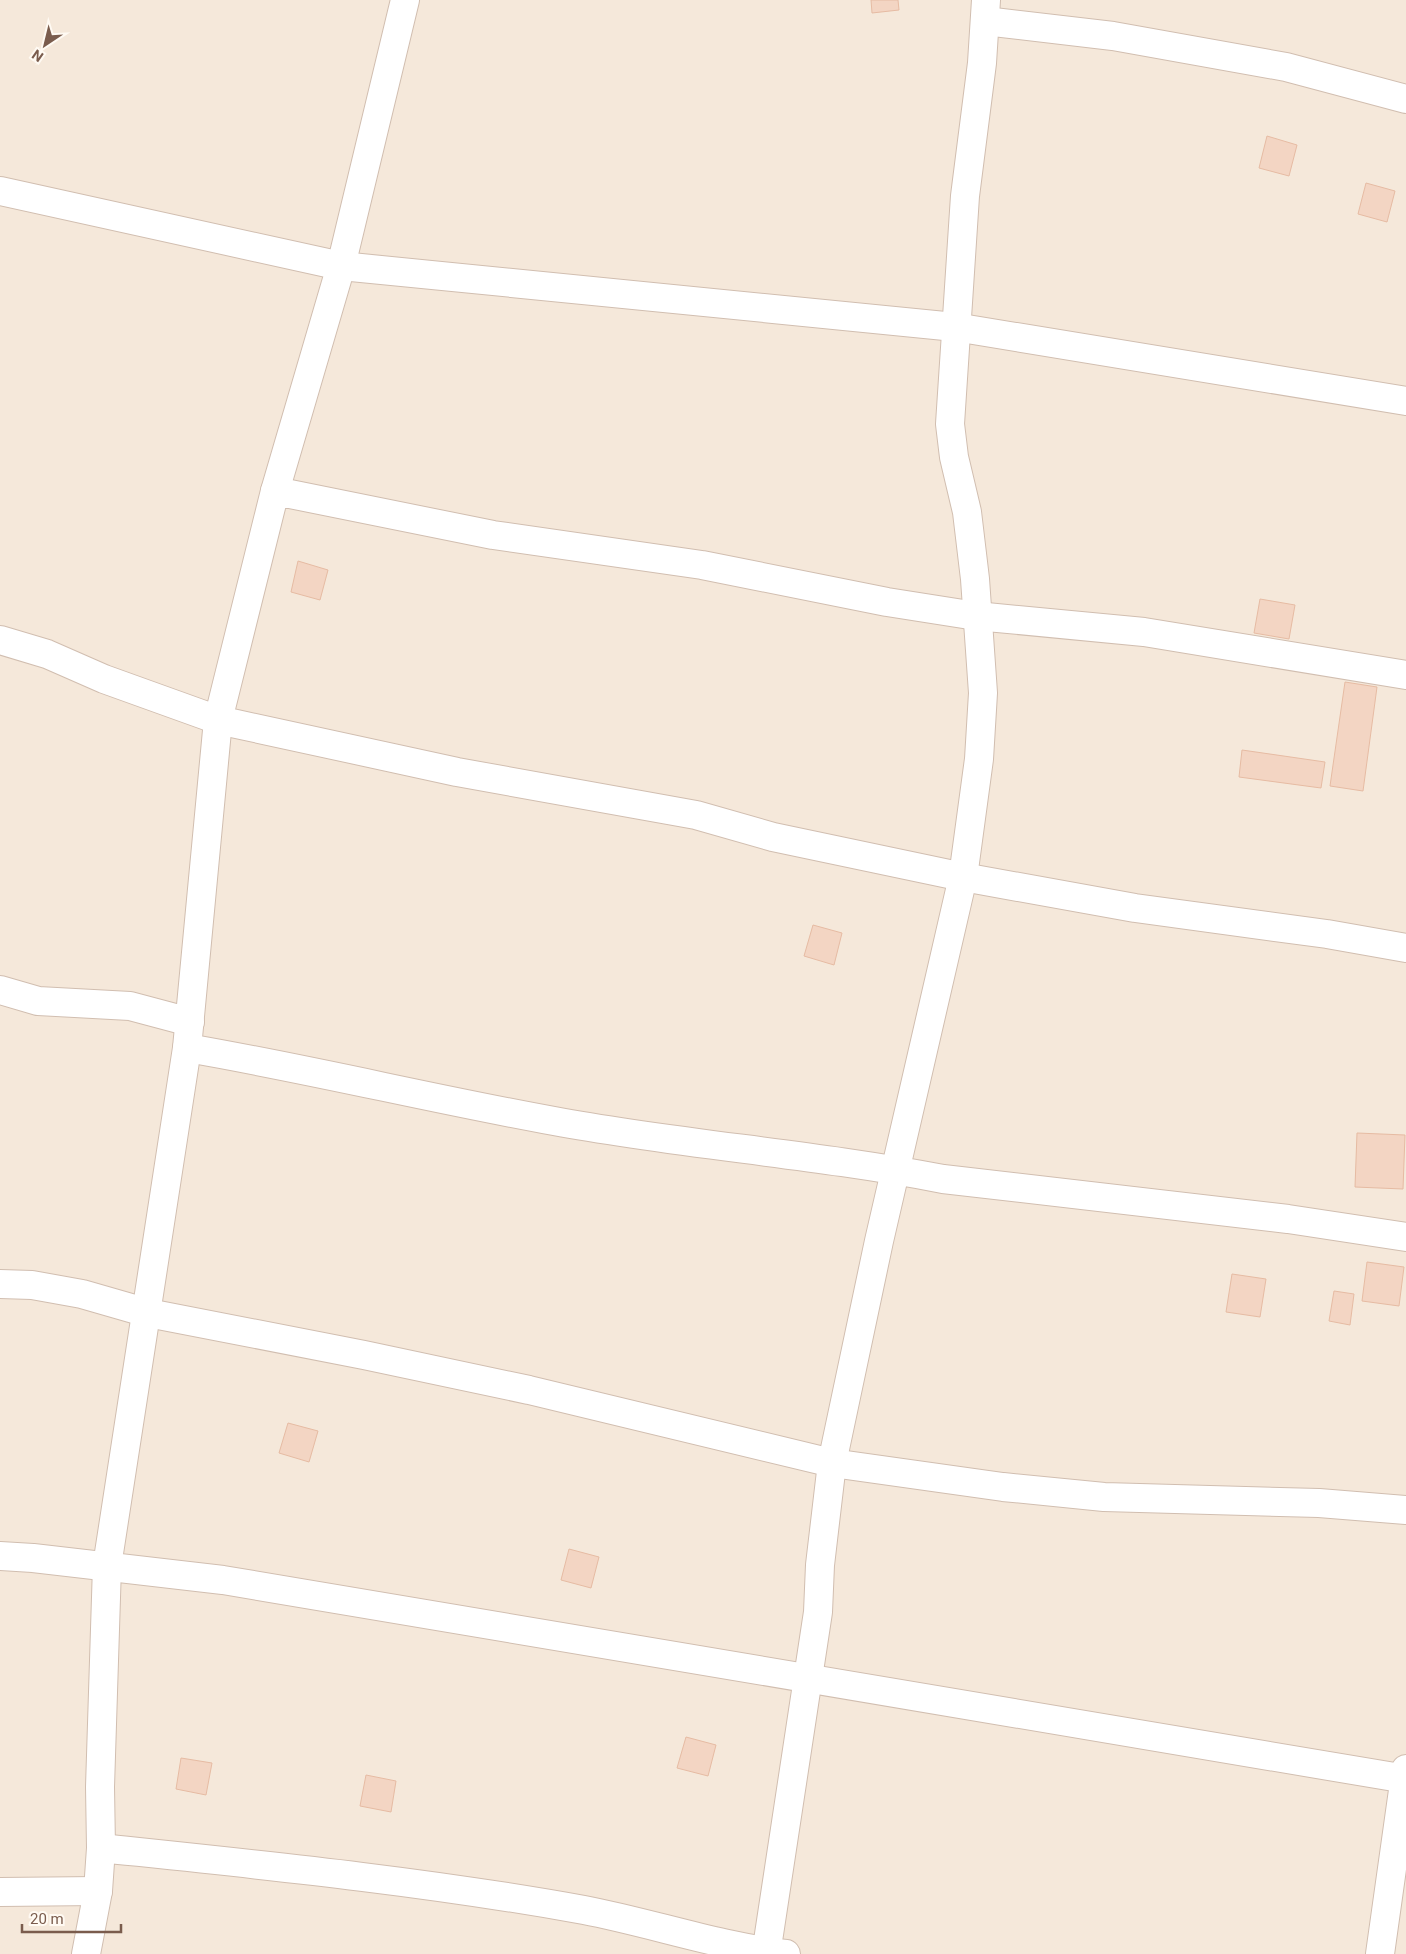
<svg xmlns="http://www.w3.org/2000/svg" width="1406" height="1954" font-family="Roboto,sans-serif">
<rect width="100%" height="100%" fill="#fdf6ec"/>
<rect fill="#f5e8da" x="0" y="0" width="1406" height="1954"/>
<g fill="#f3d5c3" stroke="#e6bba3">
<path d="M 871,0 L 898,0 L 899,10 L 872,13 Z"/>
<path d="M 1267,136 L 1297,145 L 1289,176 L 1259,168 Z"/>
<path d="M 1366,183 L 1395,191 L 1387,222 L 1358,214 Z"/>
<path d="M 298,561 L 328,570 L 320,600 L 291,592 Z"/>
<path d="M 1260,599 L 1295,605 L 1289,639 L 1254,633 Z"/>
<path d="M 1345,682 L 1377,687 L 1363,791 L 1330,786 Z"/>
<path d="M 1242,750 L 1325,762 L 1321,788 L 1239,777 Z"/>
<path d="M 813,925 L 842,933 L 834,965 L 804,956 Z"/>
<path d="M 1357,1133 L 1405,1135 L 1403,1189 L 1355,1187 Z"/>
<path d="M 1367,1262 L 1404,1267 L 1399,1306 L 1362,1301 Z"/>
<path d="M 1232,1274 L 1266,1279 L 1260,1317 L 1226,1312 Z"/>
<path d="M 1334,1291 L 1354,1294 L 1350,1325 L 1329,1321 Z"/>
<path d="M 288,1423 L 318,1431 L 309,1462 L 279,1453 Z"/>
<path d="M 569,1549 L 599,1557 L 591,1588 L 561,1580 Z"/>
<path d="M 686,1737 L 716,1745 L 708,1776 L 677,1768 Z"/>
<path d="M 181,1758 L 212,1763 L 206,1795 L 176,1789 Z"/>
<path d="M 366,1775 L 396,1781 L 391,1812 L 360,1806 Z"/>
</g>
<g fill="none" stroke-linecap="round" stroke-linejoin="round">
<defs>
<g id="street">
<path d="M 985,21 L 1113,36 L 1286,67 L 1406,99"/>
<path d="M 0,191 L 341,266 L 955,327 L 1406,401"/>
<path d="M 275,491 L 341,266 L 405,0"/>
<path d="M 0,640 L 47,654 L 104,679 L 218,720 L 457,772 L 696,815 L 773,837 L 963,877 L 1135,908 L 1327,934 L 1406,948"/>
<path d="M 0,990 L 38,1001 L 130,1006 L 190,1022"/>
<path d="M 187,1048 C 310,1069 432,1099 554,1121 C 683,1145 815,1154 943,1179 L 1288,1219 L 1406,1237"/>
<path d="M 0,1284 L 32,1285 L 82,1294 L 148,1313 L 364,1355 L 529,1390 L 832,1463 L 1003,1487 L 1104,1497 L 1319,1503 L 1406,1510"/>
<path d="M 0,1556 L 33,1558 L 223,1580 L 1406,1779"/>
<path d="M 101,1848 C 262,1865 424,1881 584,1910 C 652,1923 717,1946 786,1954"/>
<path d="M 0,1892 L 98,1891"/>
<path d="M 86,1954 L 98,1891 L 101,1848 L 100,1787 L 107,1566 L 187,1048 L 218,720 L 275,491 L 493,535 L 702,565 L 887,602 L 976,616 L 1144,632 L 1406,675"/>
<path d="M 766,1954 L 818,1612 L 820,1565 L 832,1463 L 879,1241 L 963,877 L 979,759 L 983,693 L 975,579 L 967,512 L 954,457 L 950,424 L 965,196 L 982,63 L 986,0"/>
<path d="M 1380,1954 L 1406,1769"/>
</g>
</defs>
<use href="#street" stroke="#d1beb0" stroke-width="30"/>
<use href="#street" stroke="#fff" stroke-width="28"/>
</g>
<g transform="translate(45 45) rotate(215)" stroke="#fffaf3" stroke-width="4" paint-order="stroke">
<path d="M0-4L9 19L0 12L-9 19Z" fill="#7a5c4d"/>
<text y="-8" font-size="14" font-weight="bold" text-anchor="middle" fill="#7a5c4d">N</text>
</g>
<path d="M22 1924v8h99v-8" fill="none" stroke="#7a5c4d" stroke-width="2.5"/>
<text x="30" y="1924" font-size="15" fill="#7a5c4d" stroke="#fffaf3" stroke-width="4" paint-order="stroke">20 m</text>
</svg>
